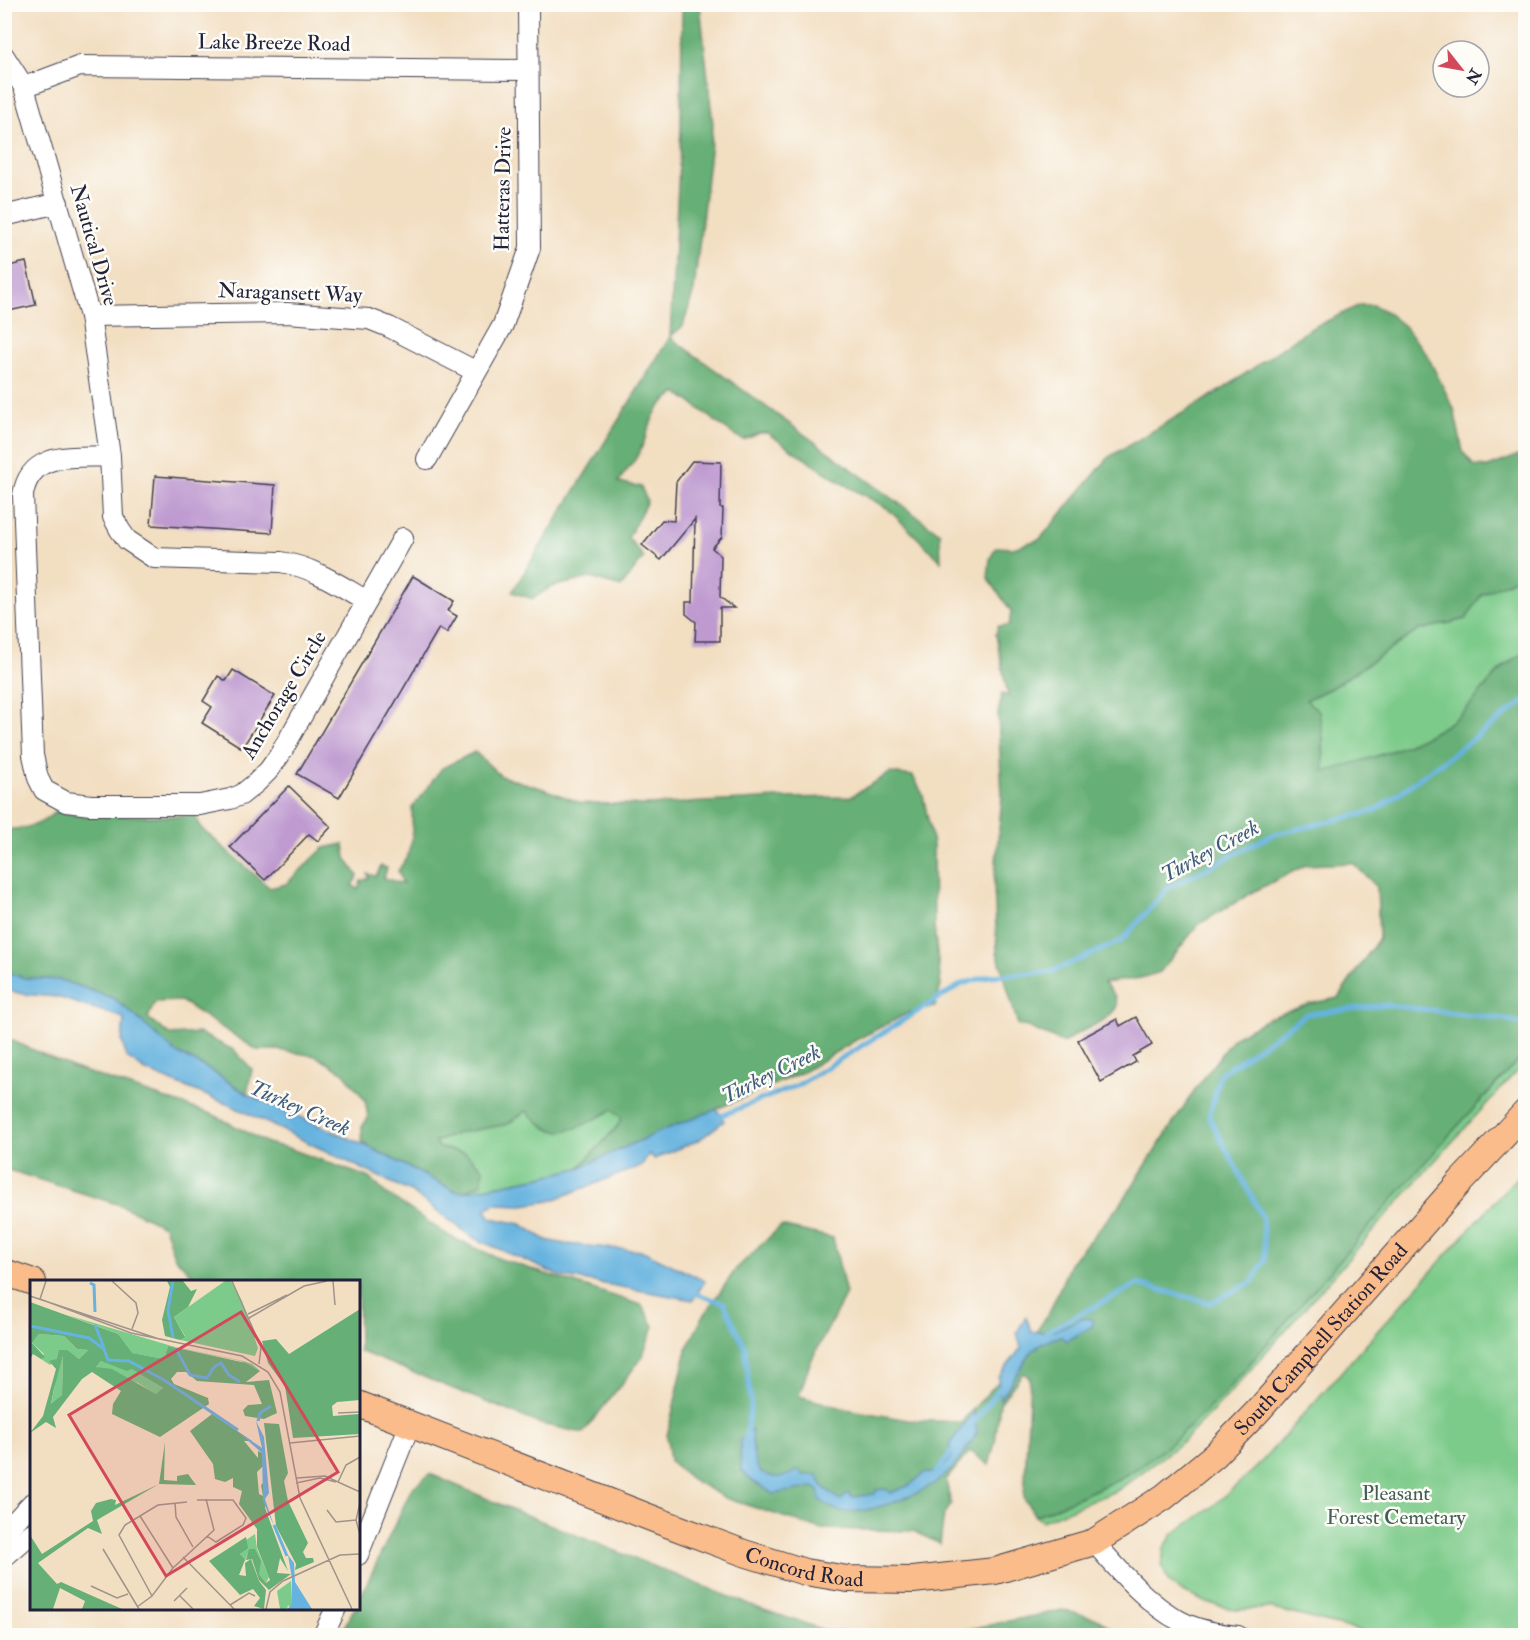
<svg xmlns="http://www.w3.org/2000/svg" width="1530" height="1640" font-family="'IM FELL Double Pica',serif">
<rect width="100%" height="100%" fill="#fdfcf7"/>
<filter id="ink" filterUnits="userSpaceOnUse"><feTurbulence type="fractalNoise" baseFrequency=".0167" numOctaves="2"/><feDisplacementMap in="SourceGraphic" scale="12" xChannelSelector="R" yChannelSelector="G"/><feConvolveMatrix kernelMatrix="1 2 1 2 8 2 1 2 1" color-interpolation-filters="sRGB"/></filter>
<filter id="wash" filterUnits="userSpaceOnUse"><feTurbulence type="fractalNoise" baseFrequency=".008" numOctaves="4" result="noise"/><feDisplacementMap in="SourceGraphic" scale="24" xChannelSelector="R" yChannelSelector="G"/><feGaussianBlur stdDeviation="1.35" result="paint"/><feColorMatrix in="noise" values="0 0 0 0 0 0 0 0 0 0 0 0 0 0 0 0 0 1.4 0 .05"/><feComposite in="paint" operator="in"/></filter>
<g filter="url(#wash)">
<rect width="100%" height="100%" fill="#f2dec1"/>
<g fill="#7dcb8a" stroke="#507662" stroke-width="1.5">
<path d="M 1525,574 L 1525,653 C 1497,665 1484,692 1463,712 C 1428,743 1367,759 1324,773 L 1323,738 L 1305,700 L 1331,688 L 1419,630 L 1466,619 L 1482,594 Z"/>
<path d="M 1525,1053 L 1525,1062 L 1432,1164 L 1221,1403 L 1182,1442 L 1118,1490 L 1042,1521 L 1035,1516 C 1065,1503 1095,1491 1124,1476 C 1162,1455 1194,1423 1224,1393 L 1442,1143 Z"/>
<path d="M 612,1110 L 622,1118 L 616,1128 L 579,1168 L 541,1177 L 463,1192 L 482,1183 L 465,1153 L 440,1148 L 433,1143 L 459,1133 L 508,1124 L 526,1111 L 547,1129 L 573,1128 Z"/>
<path d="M 1525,1168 L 1525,1635 L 1377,1635 L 1270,1608 L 1235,1610 L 1205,1602 L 1183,1592 L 1168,1581 L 1162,1565 L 1164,1548 L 1173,1534 L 1211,1508 L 1256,1468 L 1381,1327 Z"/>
</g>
<g fill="#66af76" stroke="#446858" stroke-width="1.5">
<path d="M 682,5 L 700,5 L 713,125 L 694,290 L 683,326 L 670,337 L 940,533 L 941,561 L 887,508 L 840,482 L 767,433 L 760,433 L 744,440 C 719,428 701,407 677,393 C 650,408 652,425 640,451 C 635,462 625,472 618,482 L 641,487 L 647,501 L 628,538 L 644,557 L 621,587 L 590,578 L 551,587 L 533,599 L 512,592 L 670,337 L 681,129 Z"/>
<path d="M 1360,305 L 1373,305 L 1385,311 L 1404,326 L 1426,353 L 1454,409 L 1463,452 L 1474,466 L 1488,467 L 1525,453 L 1525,574 L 1482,594 L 1466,619 L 1419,630 L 1331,688 L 1306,700 L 1319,711 L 1323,738 L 1324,772 C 1368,759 1429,743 1463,712 C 1484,692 1498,665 1525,653 L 1526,895 L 1522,899 L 1526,906 L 1525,1053 L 1442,1143 L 1224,1393 C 1194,1423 1162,1455 1124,1476 C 1095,1491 1065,1503 1035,1516 L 1024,1498 L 1030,1378 L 1023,1373 L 1000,1403 L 995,1442 L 989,1465 L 970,1451 L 946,1480 L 951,1505 L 944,1514 L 940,1544 L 913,1531 L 821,1529 L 725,1498 L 691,1479 L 670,1461 L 667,1436 L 687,1348 L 704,1315 L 736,1269 L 781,1226 L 833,1238 L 846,1294 L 810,1363 L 799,1396 L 846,1409 L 908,1420 L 961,1422 L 1013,1366 L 1049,1313 L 1071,1262 L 1122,1202 L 1194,1091 L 1233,1038 L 1269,1018 L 1309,1004 L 1338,998 L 1379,938 L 1377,887 L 1353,863 L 1306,865 L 1253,892 L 1199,924 L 1160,972 L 1141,978 L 1104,983 L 1115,996 L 1117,1006 C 1107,1025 1079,1028 1064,1043 L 1028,1027 L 1018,1025 L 997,952 L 994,885 L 1002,796 L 998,714 L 1002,694 L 1008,696 L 996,635 L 998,626 L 1009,626 L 1011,611 L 988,578 L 990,559 L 996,547 L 1013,548 L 1040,539 L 1109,457 L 1223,389 L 1308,330 Z"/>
<path d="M 475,752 L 501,776 L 541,788 L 581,803 L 648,805 L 779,798 L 850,797 L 890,773 L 913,776 L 923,795 L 933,844 L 934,927 L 941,986 L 935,1006 L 908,1013 L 856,1040 L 803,1072 L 579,1168 L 616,1128 L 622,1118 L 612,1110 C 594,1119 569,1137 549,1129 C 541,1126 533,1117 526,1111 L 508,1124 L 459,1133 L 434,1142 L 440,1148 L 465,1153 L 483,1168 L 482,1183 L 463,1192 L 455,1191 L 367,1146 L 362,1141 L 362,1127 L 368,1118 L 365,1100 L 344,1073 L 316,1056 L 277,1050 L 257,1050 L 181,1001 L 155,1002 L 148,1018 L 170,1035 L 199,1033 L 234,1050 L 252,1069 L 247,1094 L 210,1070 L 175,1052 L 133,1014 L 113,998 L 60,980 L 25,978 L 5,972 L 5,830 C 27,828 39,827 56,811 L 88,816 L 196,816 L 200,827 L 270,888 L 286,884 L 324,848 L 344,844 L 346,858 L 358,876 L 352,885 L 358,889 L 361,881 L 369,878 L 368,874 L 376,876 L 381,866 L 387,868 L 384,878 L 403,884 L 398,871 L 407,857 L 412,840 L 412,808 L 442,768 Z"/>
<path d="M 4,1037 L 74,1068 L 214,1115 L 267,1143 L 288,1148 L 370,1178 L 383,1191 L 449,1236 L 500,1259 L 642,1305 L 654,1326 L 641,1359 L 583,1433 L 541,1424 L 359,1351 L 358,1282 L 198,1281 L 174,1256 L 164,1226 L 120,1205 L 5,1169 Z"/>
<path d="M 430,1474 L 504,1506 L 755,1607 L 827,1631 L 893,1635 L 340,1635 L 354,1609 L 358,1608 L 359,1600 L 412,1488 Z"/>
<path d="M 1062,1610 L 1099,1619 L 1119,1635 L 914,1635 L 951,1633 Z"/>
</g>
<g fill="#66b3df" stroke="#446a8d" stroke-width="1.5">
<path d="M 5,972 L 25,978 L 60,980 L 113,998 L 133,1014 L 175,1052 L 210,1070 L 247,1094 L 367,1146 L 455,1191 L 463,1192 L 541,1177 L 579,1168 L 661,1131 L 717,1109 L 724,1121 L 699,1140 L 654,1159 L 649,1154 L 641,1166 L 550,1201 L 523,1205 L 495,1204 L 485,1209 L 491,1218 L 521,1224 L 546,1240 L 565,1244 L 643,1251 L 705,1281 L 693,1300 L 560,1276 L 474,1238 L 411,1192 L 230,1105 L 146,1071 L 127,1058 L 122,1042 L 124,1018 L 57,997 L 23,994 L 5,990 Z"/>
<path d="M 1026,1317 L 1032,1332 L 1054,1331 L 1082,1318 L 1092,1319 L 1093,1326 L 1067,1341 L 1060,1336 L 1043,1343 L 1033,1350 L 1000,1399 L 998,1378 L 1021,1348 L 1017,1332 Z"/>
<path d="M 974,1411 L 977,1433 C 967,1448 958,1465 943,1477 C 923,1494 871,1513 845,1512 C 835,1511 828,1506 820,1500 L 818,1490 L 814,1487 L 773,1494 L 748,1478 L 741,1469 L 740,1440 L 752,1430 C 753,1447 750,1477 775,1477 C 783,1477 792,1475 798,1470 L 803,1475 L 817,1475 L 823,1487 L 841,1500 L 848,1493 L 852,1497 C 860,1497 866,1494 875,1494 L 876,1490 L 886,1489 L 890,1493 L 910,1485 L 924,1473 C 938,1475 945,1466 952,1455 L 949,1445 Z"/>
</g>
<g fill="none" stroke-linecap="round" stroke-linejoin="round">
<g stroke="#66b3df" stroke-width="5">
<path d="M 715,1118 L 798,1085 L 962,984 L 989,976 L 1051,972 L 1121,941 L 1168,888 L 1272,835 L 1375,811 L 1526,700"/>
<path d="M 691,1292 L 724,1303 L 745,1347 L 751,1404 L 745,1440"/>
<path d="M 1045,1334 L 1049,1330 L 1138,1284 L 1210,1303 L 1252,1282 L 1265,1260 L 1262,1216 L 1209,1117 L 1220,1074 L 1307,1014 L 1386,1005 L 1505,1019 L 1526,1025"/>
<path d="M 972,1425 L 1002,1385"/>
<path d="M 934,1476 L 955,1447"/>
</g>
</g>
<g id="blocks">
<g fill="#be9ad0">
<path d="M 26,262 L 36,305 L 4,312 L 4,267 Z"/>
<path d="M 692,461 L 721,462 L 720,508 L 723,508 L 722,537 L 712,548 L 721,556 L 720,597 L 734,608 L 720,608 L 720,641 L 695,641 L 696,622 L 686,614 L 686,602 L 693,602 L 695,519 L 661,560 L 642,545 L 662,520 L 674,521 L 676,482 Z"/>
<path d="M 155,476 L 275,485 L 272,533 L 151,525 Z"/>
<path d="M 413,576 L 454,601 L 448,611 L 457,616 L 447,633 L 439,628 L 339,798 L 297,774 Z"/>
<path d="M 233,670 L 275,696 L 242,748 L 202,723 L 212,707 L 203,701 L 218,676 L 226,681 Z"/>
<path d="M 289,786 L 331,827 L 318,841 L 309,834 L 265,880 L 230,847 Z"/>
<path d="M 1136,1017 L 1152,1045 L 1133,1056 L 1136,1062 L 1101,1082 L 1078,1040 L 1117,1019 L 1120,1026 Z"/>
</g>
</g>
</g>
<g filter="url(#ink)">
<use href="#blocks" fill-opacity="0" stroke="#413e4f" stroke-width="1.5"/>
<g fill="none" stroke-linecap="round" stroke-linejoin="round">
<defs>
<g id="minor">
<path d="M 4,56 L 24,87 L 90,316 L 110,456 L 113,517 L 120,530 L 127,540 L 154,558 L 281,562 C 313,567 339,585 367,601"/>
<path d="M 24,87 L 80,66 L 528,70"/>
<path d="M 4,216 L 58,203"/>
<path d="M 90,316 L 287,313 L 369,319 L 389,327 L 475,371"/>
<path d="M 110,456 C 74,458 30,450 23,495 L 33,755 L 38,778 L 44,790 L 66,802 L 91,805 L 200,805 L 230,799 L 241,795 L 256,783 L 269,770 L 279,756 L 403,538"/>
<path d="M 427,459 L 503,325 L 530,248 L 528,4"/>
<path d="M 4,1533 L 32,1503"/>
<path d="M 1094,1542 C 1119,1570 1146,1603 1180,1621 C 1197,1630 1218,1634 1238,1636"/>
<path d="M 358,1555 L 410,1424"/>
<path d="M 4,1557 L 32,1533"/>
<path d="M 323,1636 L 336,1608"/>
</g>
<g id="major">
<path d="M 4,1272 L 33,1282"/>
<path id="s1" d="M 358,1404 L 659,1521 L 744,1553 L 805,1572 L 848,1579 L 913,1580 L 995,1571 L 1094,1542 L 1164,1497 L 1215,1455 L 1257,1412 L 1461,1181 L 1526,1112"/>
</g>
</defs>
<use href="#minor" stroke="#413e4f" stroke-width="22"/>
<use href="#major" stroke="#413e4f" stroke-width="28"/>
<use href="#minor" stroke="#fff" stroke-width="20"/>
<use href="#major" stroke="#f9bc8a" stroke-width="26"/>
</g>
</g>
<g text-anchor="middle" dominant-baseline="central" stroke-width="5" stroke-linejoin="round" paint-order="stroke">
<g font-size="21" fill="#22223b" stroke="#fdfcf7">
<text transform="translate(274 43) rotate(1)">Lake Breeze Road</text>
<text transform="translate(503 189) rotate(-89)">Hatteras Drive</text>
<text transform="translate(94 245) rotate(74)">Nautical Drive</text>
<text transform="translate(290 293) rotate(2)">Naragansett Way</text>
<text transform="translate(284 695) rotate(-59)">Anchorage Circle</text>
<text stroke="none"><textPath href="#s1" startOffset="1078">South Campbell Station Road</textPath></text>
<text stroke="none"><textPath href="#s1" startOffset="476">Concord Road</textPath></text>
</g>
<g font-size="21" fill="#425d57" stroke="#fdfcf7">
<text x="1396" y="1493">Pleasant<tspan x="1396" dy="24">Forest Cemetary</tspan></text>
</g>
<g font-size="22" font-style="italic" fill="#3d5c7d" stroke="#fdfcf7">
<text transform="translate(1210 851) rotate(-28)">Turkey Creek</text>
<text transform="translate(771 1074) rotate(-26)">Turkey Creek</text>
<text transform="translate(300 1108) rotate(24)">Turkey Creek</text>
</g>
</g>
<g transform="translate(30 1280)">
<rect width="330" height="330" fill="#f2dec1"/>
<path d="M 195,1 L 201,1 L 212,21 L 228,68 L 225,76 L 150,60 L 155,56 L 144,37 ZM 37,35 L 145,67 L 213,81 L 222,84 L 230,91 L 211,81 L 138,66 L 134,79 L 101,73 L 88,54 ZM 9,54 L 34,56 L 47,69 L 58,70 L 49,79 L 38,72 L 20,85 L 11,79 L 14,74 L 2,63 ZM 33,76 L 32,115 L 21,125 L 26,100 ZM 71,81 L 102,88 L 133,108 L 127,115 L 108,103 L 66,87 ZM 225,254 L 227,269 L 239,297 L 236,303 L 229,294 L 229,283 L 218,273 L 215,281 L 209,277 L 215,266 L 189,278 ZM 261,301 L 261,329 L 258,325 L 257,329 L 250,329 L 247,311 Z" fill="#7dcb8a"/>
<path d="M 137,1 L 153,1 L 161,11 L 167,9 L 158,27 L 144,37 L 155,57 L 150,60 L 135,56 L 132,40 L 140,7 ZM 0,22 L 88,54 L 102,73 L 134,79 L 138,66 L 216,83 L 230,91 L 216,102 L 239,100 L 247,133 L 234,139 L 215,136 L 213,130 L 218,125 L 232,124 L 224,105 L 167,101 L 156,92 L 147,92 L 141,99 L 144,104 L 178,118 L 179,124 L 130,157 L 82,134 L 83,124 L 91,111 L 62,92 L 52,99 L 23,137 L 26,148 L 16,142 L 0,153 L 13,136 L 26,89 L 19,81 L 27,79 L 29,70 L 37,70 L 49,79 L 58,70 L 47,69 L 34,56 L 9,54 L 2,63 L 15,77 L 11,79 L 3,74 L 0,79 ZM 33,76 L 32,115 L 21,124 L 24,109 ZM 71,81 L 97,91 L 102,89 L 133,108 L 126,114 L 82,89 L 66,87 ZM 330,29 L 330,120 L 307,122 L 302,126 L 303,136 L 329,134 L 330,154 L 263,158 L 255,106 L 238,83 L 232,61 L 246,59 L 259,74 ZM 182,134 L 222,161 L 214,161 L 228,178 L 228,171 L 232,173 L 233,186 L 227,192 L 229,214 L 233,216 L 231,205 L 235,201 L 235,228 L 258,291 L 250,278 L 247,293 L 261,294 L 239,310 L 229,300 L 222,279 L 216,280 L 219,269 L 225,269 L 231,281 L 229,294 L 236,303 L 240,300 L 227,267 L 227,249 L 209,224 L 212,211 L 203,207 L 203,198 L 195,202 L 185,199 L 183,184 L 160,151 ZM 234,143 L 249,144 L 258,193 L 254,201 L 258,221 L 278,263 L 273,272 L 276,278 L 283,278 L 284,282 L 265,290 L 266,284 L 246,246 ZM 135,162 L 134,200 L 147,201 L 147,196 L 158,194 L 166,205 L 129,204 L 67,240 L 72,254 L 58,248 L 8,283 L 27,304 L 31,302 L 92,329 L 52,329 L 55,321 L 30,308 L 23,329 L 0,329 L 0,255 L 12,274 L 63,241 L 61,231 L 66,223 L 81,219 L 86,220 L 85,225 L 129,204 ZM 216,257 L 218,268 L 210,274 L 215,280 L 209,295 L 216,296 L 215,283 L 221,279 L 229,301 L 236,310 L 234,329 L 224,326 L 230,318 L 223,309 L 210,315 L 179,281 Z" fill="#66af76" fill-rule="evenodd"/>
<path d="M 226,141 L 234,157 L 239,213 L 235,219 L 244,246 L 233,221 L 232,173 L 207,151 L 232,168 ZM 258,275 L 264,283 L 265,302 L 282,329 L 257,329 L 261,326 L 262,299 Z" fill="#66b3df"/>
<path fill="none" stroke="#66b3df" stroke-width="3" d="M 143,1 L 138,30 L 143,58M 60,3 L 64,5 L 65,32M 65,45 L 74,68M 0,46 L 59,58 L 74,69 L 78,80 L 99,81 L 134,100 L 208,150M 146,69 L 160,95 L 177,98 L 184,87 L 191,83 L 199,95 L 210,102M 228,141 L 230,133 L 241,126M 244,245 L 257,276"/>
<path fill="none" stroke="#9f938b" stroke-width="1.5" d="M 82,1 L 106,23 L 108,33 L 102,49M 202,1 L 231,67 L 229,84M 303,1 L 305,25M 0,16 L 129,59M 10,19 L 16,1M 10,19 L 101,53 L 212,76 L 238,92 L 250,112 L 270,218 L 322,329M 218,34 L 257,15M 219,38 L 274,6 L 297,1M 308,133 L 330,132M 260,163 L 330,156M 267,198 L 295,196 L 330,212M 308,202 L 316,185 L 330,177M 266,203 L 290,198 L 306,202M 167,220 L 203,220 L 216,238 L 213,245 L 186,262 L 177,256M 145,223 L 146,237 L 163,267M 330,223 L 326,240 L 330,255M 297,230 L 306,242 L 326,240M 110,236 L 143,288M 73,269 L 109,329M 153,277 L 204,329M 61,306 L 87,318 L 98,314M 149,315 L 163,329M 122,316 L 89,255 L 95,245 L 128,225 L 157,222M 144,321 L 157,308M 200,325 L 219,313 L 225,316M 107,327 L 122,316 L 143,288 L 184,250 L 176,219M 236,329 L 240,312 L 253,301 L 310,275 L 330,274"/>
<path fill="#d1495b" fill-opacity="0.15" stroke="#d1495b" stroke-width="3" d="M 211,32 L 308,192 L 136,296 L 39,135 Z"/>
<rect width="330" height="330" fill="none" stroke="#22223b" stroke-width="3"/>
</g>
<rect width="1530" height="1640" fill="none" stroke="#fdfcf7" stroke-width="24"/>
<g transform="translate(1461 69) rotate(121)"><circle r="28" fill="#fdfcf7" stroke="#a5a5ac" stroke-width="1.5"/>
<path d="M0-4.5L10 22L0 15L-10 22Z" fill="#d1495b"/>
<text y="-9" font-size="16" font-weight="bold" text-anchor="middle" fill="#22223b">N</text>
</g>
</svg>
